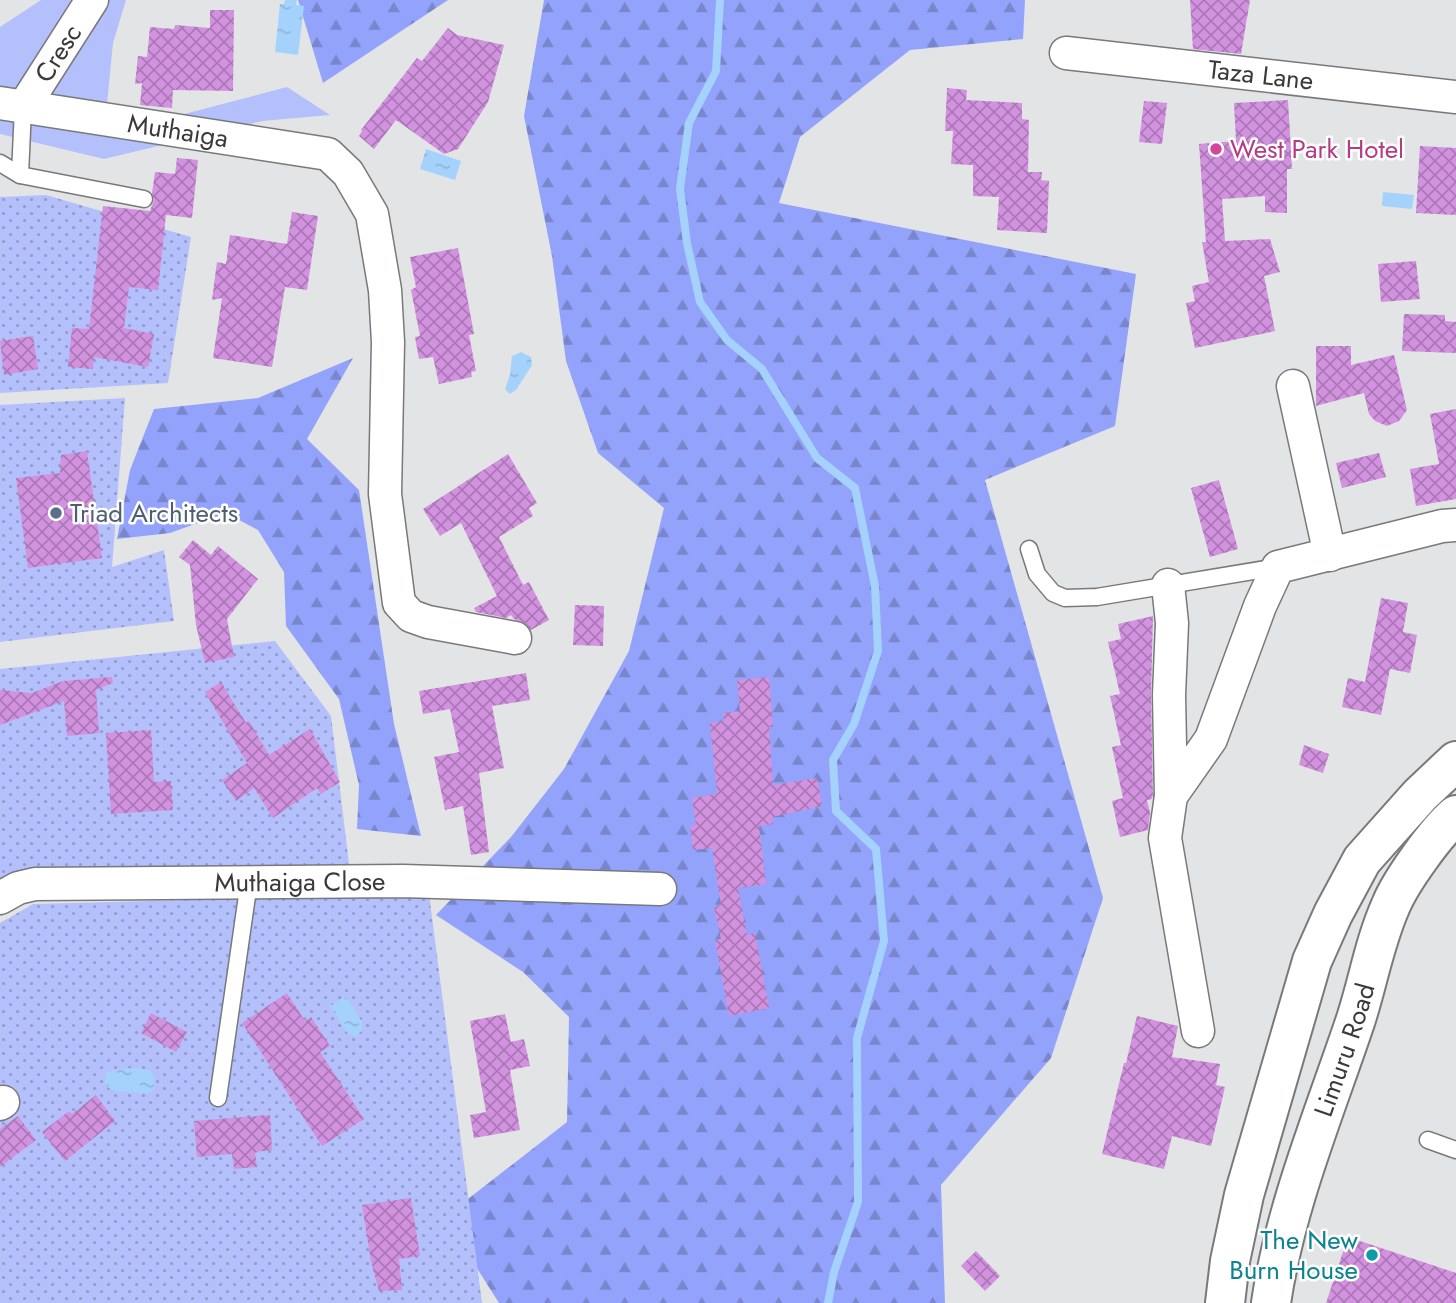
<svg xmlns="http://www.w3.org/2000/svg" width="1456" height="1303" font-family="Jost,sans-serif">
<defs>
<pattern id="forest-firs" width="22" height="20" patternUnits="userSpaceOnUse" patternTransform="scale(1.75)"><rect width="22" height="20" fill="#93a3fb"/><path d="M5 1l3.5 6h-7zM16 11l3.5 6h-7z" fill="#7986cc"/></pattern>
<pattern id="garden-dots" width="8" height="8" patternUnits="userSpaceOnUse" patternTransform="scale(1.75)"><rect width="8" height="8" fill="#b3c0fb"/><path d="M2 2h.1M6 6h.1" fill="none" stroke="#939dcc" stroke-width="1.8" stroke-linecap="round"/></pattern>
<pattern id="water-ripples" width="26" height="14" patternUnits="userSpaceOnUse" patternTransform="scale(1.75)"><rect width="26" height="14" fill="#a4d2fd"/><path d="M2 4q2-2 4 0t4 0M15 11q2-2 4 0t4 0" fill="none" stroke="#8eb5da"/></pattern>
<pattern id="building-cross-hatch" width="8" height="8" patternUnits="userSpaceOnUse" patternTransform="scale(1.75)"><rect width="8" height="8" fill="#d292df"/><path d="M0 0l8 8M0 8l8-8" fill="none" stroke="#ab78b6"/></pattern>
</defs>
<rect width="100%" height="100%" fill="#e3e4e5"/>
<path fill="#b3c0fb" d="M 41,0 L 126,0 L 113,43 L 104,135 L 287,87 L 330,115 L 262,121 L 104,159 L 0,134 L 0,27 Z"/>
<g fill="url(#forest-firs)">
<path d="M 298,0 L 448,0 L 323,83 Z"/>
<path d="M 544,0 L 1025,0 L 1023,39 L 910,50 L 800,137 L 779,203 L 1136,274 L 1115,426 L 985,480 L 1103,898 L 1051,1058 L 941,1185 L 945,1303 L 499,1303 L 473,1262 L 459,1206 L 567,1122 L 569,1017 L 523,972 L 436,915 L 511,837 L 564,769 L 629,651 L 664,508 L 598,453 L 566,361 L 552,256 L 524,116 Z"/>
<path d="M 353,358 L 307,439 L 359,490 L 394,724 L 421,836 L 357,829 L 359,785 L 339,699 L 286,626 L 284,572 L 258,530 L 226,513 L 170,533 L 117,539 L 130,470 L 154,409 L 258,398 Z"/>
</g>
<g fill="url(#garden-dots)">
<path d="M 46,195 L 191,237 L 168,383 L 0,393 L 0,197 Z"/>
<path d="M 125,398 L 112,567 L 164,550 L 174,621 L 0,642 L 0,405 Z"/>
<path d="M 275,641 L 331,716 L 349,864 L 0,882 L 0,669 Z"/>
<path d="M 429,894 L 482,1303 L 0,1303 L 0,923 L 33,904 Z"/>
</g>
<g fill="url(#water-ripples)">
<path d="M 285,0 L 297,0 L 296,5 L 304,6 L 298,55 L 275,52 L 280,4 L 284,4 Z"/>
<path d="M 426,149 L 461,161 L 455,180 L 420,169 Z"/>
<path d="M 1383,192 L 1414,195 L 1412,209 L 1382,206 Z"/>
<path d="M 521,352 L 531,357 L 532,365 L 516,390 L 510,394 L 505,389 L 510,375 L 512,356 Z"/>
<path d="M 346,996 L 362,1022 L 361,1032 L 355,1036 L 348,1034 L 330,1006 Z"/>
<path d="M 127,1068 C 145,1069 158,1066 154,1090 C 146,1095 140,1093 131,1092 C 117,1091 99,1092 107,1072 Z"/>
</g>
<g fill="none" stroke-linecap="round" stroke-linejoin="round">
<path stroke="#a4d2fd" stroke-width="8" d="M 720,0 L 716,71 L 689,123 L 680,189 L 687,243 L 700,302 L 727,340 L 762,369 L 817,458 L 855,488 L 875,586 L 878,651 L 854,724 L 833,760 L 836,811 L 876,849 L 884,941 L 857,1038 L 858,1202 L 834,1272 L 828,1303"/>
</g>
<g fill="url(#building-cross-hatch)">
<path d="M 1190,0 L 1250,0 L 1241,54 L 1193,49 Z"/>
<path d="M 210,10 L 234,10 L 233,91 L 173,90 L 172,108 L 140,105 L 142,83 L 135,84 L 138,56 L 147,57 L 150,27 L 174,29 L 175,25 L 210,28 Z"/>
<path d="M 448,28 L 457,35 L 504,45 L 488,102 L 458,149 L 444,154 L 396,120 L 374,149 L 359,136 L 362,131 L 361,130 L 417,58 L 422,61 Z"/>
<path d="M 947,88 L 967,90 L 966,100 L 1022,103 L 1022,119 L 1029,120 L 1028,172 L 1042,172 L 1041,180 L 1049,181 L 1047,233 L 997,230 L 999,197 L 973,196 L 973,165 L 951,164 L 953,131 L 945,131 Z"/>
<path d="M 1288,100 L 1292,169 L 1287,169 L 1287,213 L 1265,212 L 1265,196 L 1222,199 L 1225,241 L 1270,239 L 1280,272 L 1264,276 L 1275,331 L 1195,348 L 1186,303 L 1195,301 L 1192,286 L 1209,282 L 1202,242 L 1206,242 L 1199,144 L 1236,141 L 1234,103 Z"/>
<path d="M 1144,101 L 1167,103 L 1162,144 L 1139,142 Z"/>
<path d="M 1420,146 L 1456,148 L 1456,215 L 1416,213 Z"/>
<path d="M 177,158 L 198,160 L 192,218 L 166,215 L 158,290 L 129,287 L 124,328 L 154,334 L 148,367 L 94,357 L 93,369 L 68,367 L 72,328 L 89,329 L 103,206 L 150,211 L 154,200 L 152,193 L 155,172 L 175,174 Z"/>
<path d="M 292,212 L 318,216 L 307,290 L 285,287 L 272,367 L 213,358 L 222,298 L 212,300 L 217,262 L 226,264 L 230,235 L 287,244 Z"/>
<path d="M 458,248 L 474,334 L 469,335 L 476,371 L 471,372 L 472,377 L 439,384 L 433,357 L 419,359 L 415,337 L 420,336 L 411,290 L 416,287 L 410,257 Z"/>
<path d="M 1416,261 L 1420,299 L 1381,302 L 1378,264 Z"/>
<path d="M 1404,314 L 1445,315 L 1445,321 L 1456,322 L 1456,353 L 1402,351 Z"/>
<path d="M 33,336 L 38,369 L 4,375 L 0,341 Z"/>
<path d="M 1316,346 L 1351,346 L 1351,365 L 1394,355 L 1407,410 L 1399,421 L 1387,426 L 1375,421 L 1369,414 L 1364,393 L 1316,406 Z"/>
<path d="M 1456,409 L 1456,499 L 1416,506 L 1410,469 L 1439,464 L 1430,414 Z"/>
<path d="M 87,451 L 102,558 L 28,568 L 16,478 L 60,473 L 61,455 Z"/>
<path d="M 1379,453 L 1386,477 L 1342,488 L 1336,463 Z"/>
<path d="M 508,454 L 537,503 L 529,508 L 533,516 L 499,537 L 523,585 L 529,582 L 549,620 L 531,630 L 526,624 L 514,619 L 511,615 L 506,618 L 476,612 L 474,608 L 497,596 L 461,523 L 440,536 L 423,509 Z"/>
<path d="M 1219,480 L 1238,549 L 1210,557 L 1191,488 Z"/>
<path d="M 193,540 L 211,555 L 218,546 L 258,579 L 227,619 L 234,657 L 205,663 L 196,625 L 190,565 L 179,557 Z"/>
<path d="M 1381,598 L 1408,603 L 1403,632 L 1417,635 L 1410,673 L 1390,669 L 1381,715 L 1342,707 L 1348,678 L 1365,682 Z"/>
<path d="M 575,605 L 604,606 L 603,646 L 573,645 Z"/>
<path d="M 1153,616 L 1151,695 L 1153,795 L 1152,799 L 1147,800 L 1150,813 L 1148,830 L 1120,837 L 1112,801 L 1123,798 L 1112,747 L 1121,745 L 1110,696 L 1120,694 L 1108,642 L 1121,639 L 1118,624 Z"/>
<path d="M 526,673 L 530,700 L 492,706 L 504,768 L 479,773 L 489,852 L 471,855 L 463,806 L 445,810 L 434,757 L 459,752 L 450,709 L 423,714 L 419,691 Z"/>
<path d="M 112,677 L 113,683 L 96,690 L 99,733 L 67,736 L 64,701 L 0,725 L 0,690 L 32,693 L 63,681 Z"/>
<path d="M 769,677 L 773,727 L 769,727 L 773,785 L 817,778 L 822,806 L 772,817 L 773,824 L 759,826 L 766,884 L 738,888 L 747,935 L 755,933 L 769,1008 L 729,1016 L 715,940 L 721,939 L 714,907 L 721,905 L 712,848 L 693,850 L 690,826 L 696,825 L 692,798 L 717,794 L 710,723 L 724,721 L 723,713 L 740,711 L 737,680 Z"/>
<path d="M 221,682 L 246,723 L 249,721 L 269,755 L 310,729 L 340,782 L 321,794 L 317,788 L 273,818 L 254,788 L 236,801 L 222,780 L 247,763 L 205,692 Z"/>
<path d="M 151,730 L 154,782 L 171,781 L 173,810 L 111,814 L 106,733 Z"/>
<path d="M 1304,745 L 1329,754 L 1323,773 L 1299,765 Z"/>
<path d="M 287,993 L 305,1021 L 311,1017 L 330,1046 L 320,1052 L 364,1119 L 322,1146 L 242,1023 Z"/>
<path d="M 151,1013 L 187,1032 L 176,1052 L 141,1033 Z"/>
<path d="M 505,1014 L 511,1042 L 524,1039 L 530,1066 L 510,1070 L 520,1130 L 474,1138 L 470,1115 L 486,1112 L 470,1021 Z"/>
<path d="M 1137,1016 L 1178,1026 L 1172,1057 L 1220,1064 L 1216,1085 L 1225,1087 L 1211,1146 L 1172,1136 L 1164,1169 L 1102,1154 L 1124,1063 L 1126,1063 Z"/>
<path d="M 96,1095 L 115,1121 L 65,1161 L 42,1132 L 69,1111 L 72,1114 Z"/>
<path d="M 270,1115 L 272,1150 L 255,1152 L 257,1167 L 234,1169 L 232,1154 L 197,1157 L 194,1121 Z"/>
<path d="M 18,1116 L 36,1140 L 0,1167 L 0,1129 Z"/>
<path d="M 411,1198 L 420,1256 L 399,1259 L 402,1290 L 379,1291 L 371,1261 L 362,1205 Z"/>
<path d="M 1348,1237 L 1456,1273 L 1456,1303 L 1326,1303 Z"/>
<path d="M 976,1251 L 1000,1276 L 985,1291 L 961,1266 Z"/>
</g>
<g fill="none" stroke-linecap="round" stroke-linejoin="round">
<defs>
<g id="lane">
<path d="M 0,163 L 20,175 L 23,108"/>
<path d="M 20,175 L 144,199"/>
<path d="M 1029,549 L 1037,574 L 1053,593 L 1065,598 L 1097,597 L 1278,567"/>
<path d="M 218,1098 L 249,882"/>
<path d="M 1428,1140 L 1456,1150"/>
</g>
<g id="street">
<path id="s1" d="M 1066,53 L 1456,97"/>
<path id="s2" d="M 0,103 L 328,154 L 348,173 L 372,214 L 385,290 L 388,342 L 385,494 L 399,603 L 411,616 L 428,622 L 515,638"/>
<path id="s3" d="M 23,108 L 92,0"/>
<path d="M 1293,386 L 1330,555"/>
<path d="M 1168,585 L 1172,623 L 1169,695 L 1171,796"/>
<path id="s4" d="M 0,898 L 18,888 L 35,884 L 403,881 L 660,889"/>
<path d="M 1198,1031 L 1165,838 L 1171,796 L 1211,739 L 1260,606 L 1278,567 L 1442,526 L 1456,525"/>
<path d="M 0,1104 L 3,1102"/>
</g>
<g id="secondary">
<path d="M 1225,1303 L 1230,1261 L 1244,1195 L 1312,961 L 1333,914 L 1362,860 L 1420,795 L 1456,761"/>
<path id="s5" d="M 1271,1303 C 1285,1207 1324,1114 1355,1022 C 1368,983 1374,943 1391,905 C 1401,881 1436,832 1456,815"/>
</g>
</defs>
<use href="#lane" stroke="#78797a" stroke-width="19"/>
<use href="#street" stroke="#78797a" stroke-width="35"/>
<use href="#secondary" stroke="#78797a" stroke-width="42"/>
<use href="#lane" stroke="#fff" stroke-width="16"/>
<use href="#street" stroke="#fff" stroke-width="32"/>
<use href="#secondary" stroke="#fff" stroke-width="38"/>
</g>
<circle fill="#d1479c" stroke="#fff" stroke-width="2.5" cx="1216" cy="149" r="7"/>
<circle fill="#5c6f8a" stroke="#fff" stroke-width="2.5" cx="56" cy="513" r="7"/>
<circle fill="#0f9aa8" stroke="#fff" stroke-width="2.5" cx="1372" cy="1255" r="7"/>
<g text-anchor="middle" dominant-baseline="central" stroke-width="5" stroke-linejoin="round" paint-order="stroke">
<g font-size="26" fill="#3a3a3b" stroke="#fff">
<text stroke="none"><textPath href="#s3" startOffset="65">Cresc</textPath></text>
<text stroke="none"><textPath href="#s1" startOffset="196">Taza Lane</textPath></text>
<text stroke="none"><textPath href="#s2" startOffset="180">Muthaiga</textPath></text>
<text stroke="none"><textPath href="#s4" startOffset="303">Muthaiga Close</textPath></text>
<text stroke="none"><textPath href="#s5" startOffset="264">Limuru Road</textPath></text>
</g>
<g font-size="26" fill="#b23c85" stroke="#fff" text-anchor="start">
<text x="1230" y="149">West Park Hotel</text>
</g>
<g font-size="26" fill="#4e5e75" stroke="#fff" text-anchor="start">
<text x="70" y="513">Triad Architects</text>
</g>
<g font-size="26" fill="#0d838f" stroke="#fff" text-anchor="end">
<text x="1358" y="1240">The New<tspan x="1358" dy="30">Burn House</tspan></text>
</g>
</g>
</svg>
